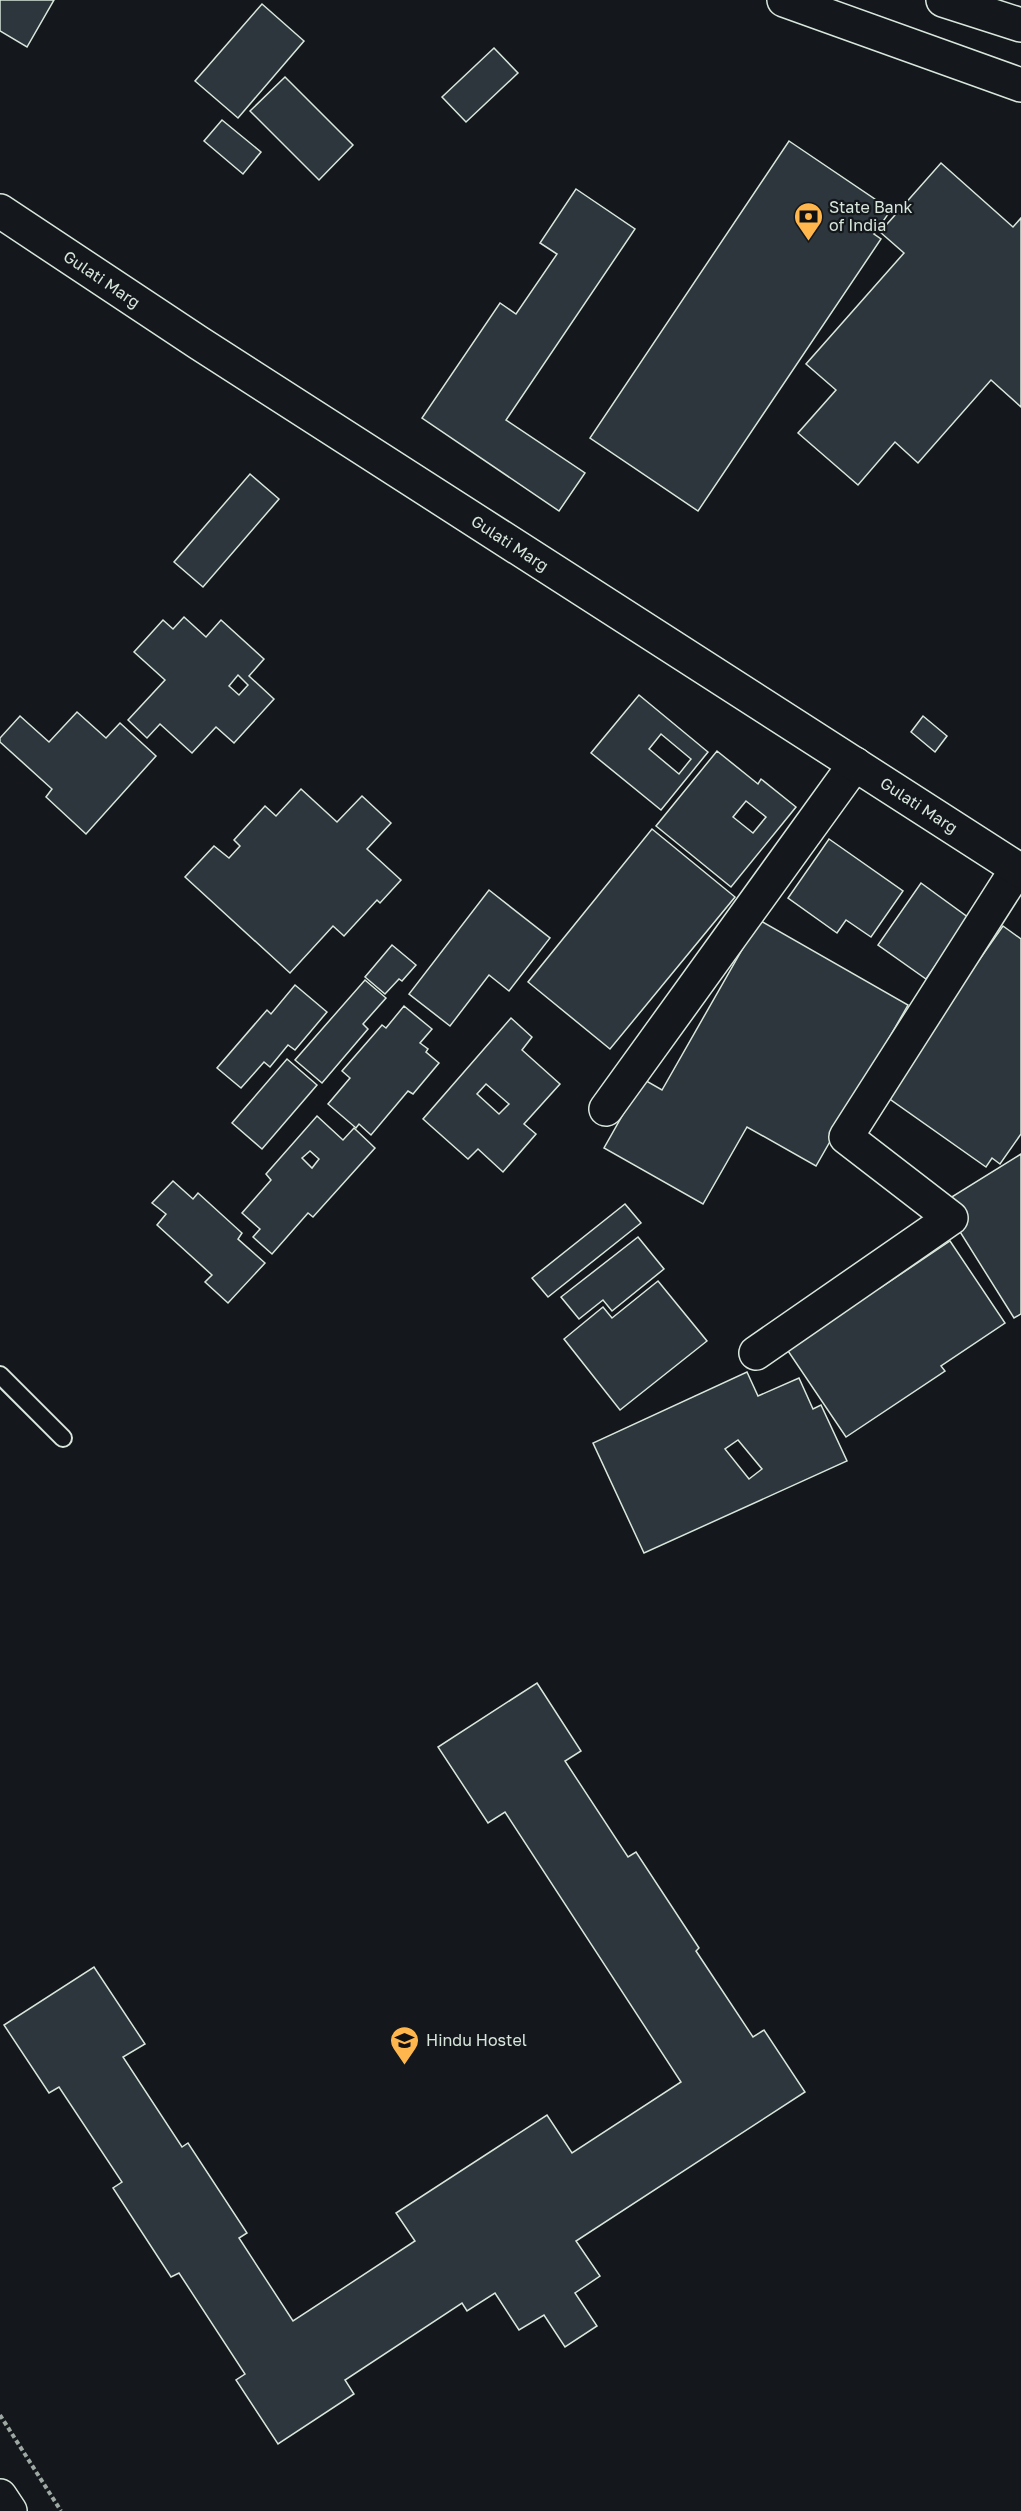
<svg xmlns="http://www.w3.org/2000/svg" width="1021" height="2511" font-family="'Golos Text',sans-serif">
<rect width="100%" height="100%" fill="#14181c"/>
<g fill="#2c363c" stroke="#d8e6dc" stroke-width="1.5" fill-rule="evenodd">
<path d="M 0,0 L 54,0 L 27,47 L 0,31 Z"/>
<path d="M 262,4 L 304,41 L 238,118 L 195,81 Z"/>
<path d="M 494,48 L 518,73 L 466,122 L 442,97 Z"/>
<path d="M 285,77 L 353,145 L 319,180 L 250,111 Z"/>
<path d="M 222,120 L 261,152 L 243,174 L 204,141 Z"/>
<path d="M 789,141 L 891,210 L 874,234 L 881,239 L 698,511 L 590,438 Z"/>
<path d="M 941,163 L 1013,227 L 1021,218 L 1021,407 L 991,380 L 918,463 L 895,442 L 858,485 L 798,433 L 836,390 L 806,364 L 904,253 L 880,232 Z"/>
<path d="M 576,189 L 635,229 L 506,420 L 585,473 L 559,511 L 422,418 L 500,303 L 516,314 L 557,254 L 540,243 Z"/>
<path d="M 250,474 L 279,499 L 203,587 L 174,562 Z"/>
<path d="M 184,617 L 206,637 L 221,620 L 264,659 L 249,676 L 274,699 L 234,743 L 216,727 L 192,753 L 160,724 L 147,738 L 128,720 L 165,680 L 134,652 L 163,620 L 173,629 ZM 238,675 L 248,685 L 239,695 L 229,686 Z"/>
<path d="M 639,695 L 708,752 L 661,810 L 591,753 ZM 661,734 L 691,759 L 679,774 L 649,749 Z"/>
<path d="M 77,712 L 106,738 L 120,723 L 156,756 L 86,834 L 46,797 L 52,789 L 0,742 L 0,738 L 20,716 L 49,742 Z"/>
<path d="M 923,716 L 947,736 L 935,752 L 911,732 Z"/>
<path d="M 717,751 L 758,784 L 761,779 L 796,807 L 731,887 L 656,826 ZM 746,801 L 766,817 L 753,833 L 733,817 Z"/>
<path d="M 301,789 L 337,822 L 362,796 L 391,823 L 367,849 L 401,880 L 380,903 L 377,900 L 344,936 L 333,926 L 290,973 L 185,877 L 214,846 L 229,858 L 240,846 L 234,840 L 265,806 L 276,816 Z"/>
<path d="M 652,829 L 735,897 L 610,1049 L 528,982 Z"/>
<path d="M 829,839 L 903,891 L 871,937 L 846,920 L 837,933 L 788,898 Z"/>
<path d="M 921,883 L 969,918 L 926,979 L 878,945 Z"/>
<path d="M 489,890 L 550,938 L 509,991 L 489,975 L 450,1026 L 409,994 Z"/>
<path d="M 759,920 L 908,1005 L 816,1166 L 747,1127 L 703,1204 L 604,1148 L 643,1079 L 662,1090 Z"/>
<path d="M 1003,926 L 1021,939 L 1021,1134 L 1000,1164 L 992,1158 L 986,1167 L 884,1095 Z"/>
<path d="M 392,945 L 416,965 L 402,981 L 399,979 L 385,994 L 365,977 Z"/>
<path d="M 365,980 L 386,998 L 363,1024 L 368,1029 L 322,1083 L 295,1060 Z"/>
<path d="M 295,985 L 327,1012 L 295,1050 L 288,1045 L 270,1067 L 264,1062 L 241,1088 L 217,1068 L 267,1010 L 271,1014 Z"/>
<path d="M 404,1006 L 432,1029 L 420,1043 L 428,1049 L 426,1052 L 439,1063 L 413,1094 L 408,1091 L 371,1135 L 359,1124 L 356,1128 L 328,1104 L 350,1078 L 342,1071 L 382,1025 L 386,1028 Z"/>
<path d="M 511,1018 L 532,1037 L 522,1050 L 560,1084 L 524,1124 L 536,1134 L 503,1172 L 478,1149 L 468,1159 L 423,1119 ZM 486,1084 L 509,1104 L 499,1114 L 477,1094 Z"/>
<path d="M 287,1059 L 317,1085 L 262,1149 L 232,1123 Z"/>
<path d="M 317,1116 L 343,1140 L 354,1128 L 375,1148 L 313,1217 L 308,1213 L 272,1254 L 253,1237 L 260,1229 L 242,1213 L 271,1180 L 266,1174 ZM 310,1151 L 319,1159 L 312,1168 L 302,1158 Z"/>
<path d="M 1021,1154 L 1021,1314 L 1014,1318 L 942,1203 Z"/>
<path d="M 173,1181 L 193,1199 L 198,1193 L 242,1233 L 238,1239 L 265,1263 L 228,1303 L 205,1282 L 212,1275 L 157,1225 L 166,1214 L 152,1203 Z"/>
<path d="M 625,1204 L 641,1223 L 548,1297 L 532,1278 Z"/>
<path d="M 638,1237 L 664,1269 L 612,1311 L 603,1300 L 579,1319 L 561,1297 Z"/>
<path d="M 950,1241 L 1005,1323 L 941,1366 L 945,1371 L 846,1437 L 782,1342 L 875,1281 L 880,1288 Z"/>
<path d="M 658,1281 L 707,1341 L 620,1410 L 564,1339 L 603,1307 L 612,1318 Z"/>
<path d="M 747,1372 L 758,1396 L 799,1378 L 813,1409 L 821,1405 L 847,1461 L 644,1553 L 593,1443 ZM 738,1440 L 762,1469 L 749,1479 L 725,1449 Z"/>
<path d="M 537,1683 L 581,1751 L 565,1761 L 628,1857 L 636,1852 L 699,1948 L 696,1951 L 753,2037 L 764,2030 L 805,2092 L 576,2241 L 600,2276 L 575,2293 L 597,2326 L 565,2347 L 544,2315 L 519,2330 L 495,2293 L 467,2311 L 462,2303 L 345,2380 L 354,2394 L 278,2444 L 236,2380 L 245,2374 L 179,2273 L 171,2277 L 113,2188 L 122,2182 L 59,2087 L 49,2093 L 4,2025 L 94,1967 L 145,2044 L 123,2057 L 182,2147 L 188,2143 L 247,2233 L 239,2238 L 293,2321 L 415,2241 L 396,2213 L 547,2115 L 572,2153 L 681,2082 L 505,1812 L 488,1823 L 438,1747 Z"/>
</g>
<g fill="none" stroke-linecap="round" stroke-linejoin="round">
<defs>
<path id="lane" d="M 0,1375 L 63,1438"/>
<g id="street">
<path d="M 606,1109 L 855,764"/>
<path d="M 756,1353 L 951,1218 L 846,1137 L 1017,869"/>
</g>
<g id="secondary">
<path d="M 784,0 L 1021,85"/>
<path d="M 943,0 L 1021,25"/>
<path d="M 0,211 L 199,343 L 1021,871"/>
<path d="M 0,2496 L 10,2511"/>
</g>
</defs>
<use href="#lane" stroke="#d8e6dc" stroke-width="20"/>
<use href="#street" stroke="#d8e6dc" stroke-width="36"/>
<use href="#secondary" stroke="#d8e6dc" stroke-width="36"/>
<path stroke="#9da8a2" stroke-width="4" stroke-dasharray="4.5 3" stroke-linecap="butt" d="M 0,2415 L 61,2511"/>
<use href="#lane" stroke="#14181c" stroke-width="16"/>
<use href="#street" stroke="#14181c" stroke-width="33"/>
<use href="#secondary" stroke="#14181c" stroke-width="33"/>
</g>
<defs>
<symbol id="bank-pin" viewBox="-11 -11 22 30"><path d="M0 17L-7.5 6A9.5 9.5 0 1 1 7.5 6Z" fill="#ffb74d" stroke="#14181c"/><path d="M-6-4H6V4H-6ZM0-2.3a2.3 2.3 0 1 0 0 4.6a2.3 2.3 0 1 0 0-4.6Z" fill="#111"/></symbol>
<symbol id="university-pin" viewBox="-11 -11 22 30"><path d="M0 17L-7.5 6A9.5 9.5 0 1 1 7.5 6Z" fill="#ffb74d" stroke="#14181c"/><path d="M0-5L7-2L0 1L-7-2ZM-4 1L0 2.5L4 1V4Q0 6-4 4Z" fill="#111"/></symbol>
</defs>
<g fill-rule="evenodd">
<use href="#bank-pin" x="792" y="200" width="33" height="45"/>
<use href="#university-pin" x="388" y="2024" width="33" height="45"/>
</g>
<g text-anchor="middle" dominant-baseline="central" stroke-width="4.5" stroke-linejoin="round" paint-order="stroke">
<g font-size="16" fill="#d8e6dc" stroke="#14181c" text-anchor="start">
<text x="829" y="207">State Bank<tspan x="829" dy="18">of India</tspan></text>
<text x="426" y="2040">Hindu Hostel</text>
</g>
<g font-size="16" fill="#d8e6dc" stroke="#14181c">
<text transform="translate(102 279) rotate(34)">Gulati Marg</text>
<text transform="translate(510 543) rotate(33)">Gulati Marg</text>
<text transform="translate(919 805) rotate(33)">Gulati Marg</text>
</g>
</g>
</svg>
